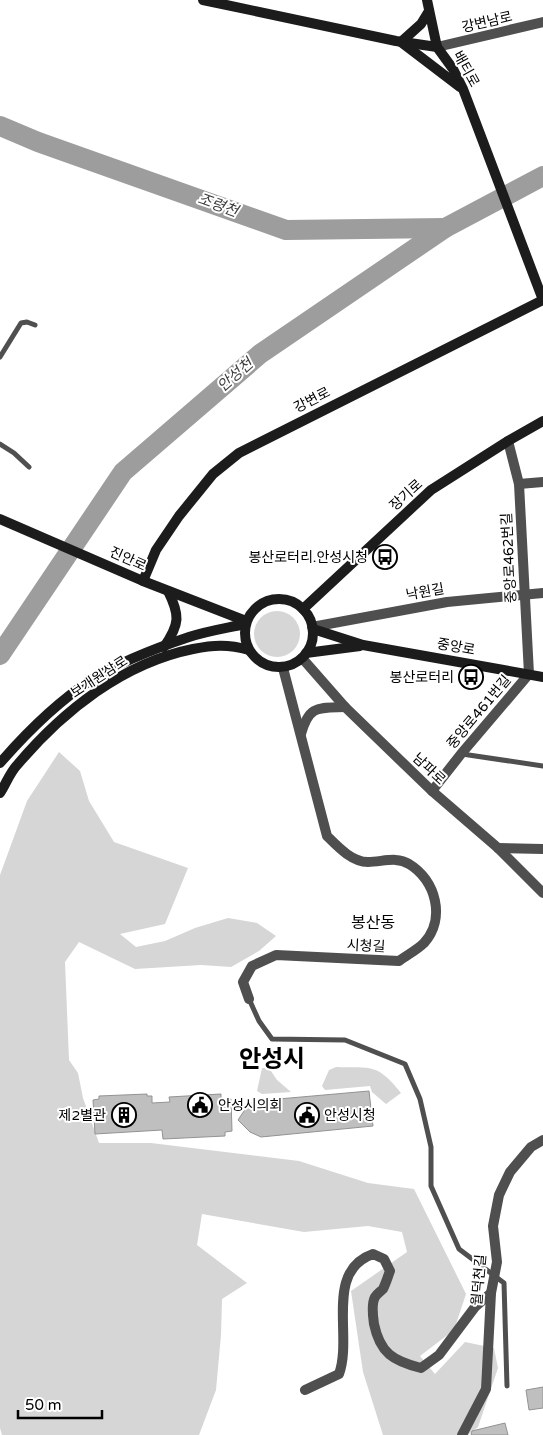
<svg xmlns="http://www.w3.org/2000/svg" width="543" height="1435" font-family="'Varela Round','Noto Sans KR',sans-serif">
<rect width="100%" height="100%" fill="#fff"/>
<g fill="#d6d6d6">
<circle cx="277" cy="634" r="23"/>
<path d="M 59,752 L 80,771 L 89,801 L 114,842 L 188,868 L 165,924 L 120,934 L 136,947 L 165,941 L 195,928 L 228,918 L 257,923 L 276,936 L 259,951 L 231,967 L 201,965 L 135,969 L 79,942 L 65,962 L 69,1060 L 78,1073 L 83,1098 L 99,1143 L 151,1143 L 299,1161 L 368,1183 L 414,1189 L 466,1294 L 454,1330 L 420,1356 L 435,1374 L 465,1342 L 494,1348 L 498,1368 L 478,1427 L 468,1435 L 383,1435 L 363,1372 L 351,1291 L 407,1252 L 402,1232 L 368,1226 L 304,1232 L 202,1214 L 197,1245 L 247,1283 L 222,1299 L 221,1335 L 216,1390 L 199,1435 L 2,1435 L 0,1428 L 0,875 L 27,801 Z"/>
<path d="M 336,1067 C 372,1068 377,1063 401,1093 L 386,1104 L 372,1092 L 370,1086 L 325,1090 L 322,1086 L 329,1070 Z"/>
<path d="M 262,1068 L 269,1068 L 277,1080 L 291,1092 L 262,1094 L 257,1091 Z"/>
</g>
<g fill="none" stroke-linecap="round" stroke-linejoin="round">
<g stroke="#9d9d9d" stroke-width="20">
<path d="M 0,126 L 38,142 L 286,230 L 445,228"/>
<path d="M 0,655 L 123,472 L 260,354 L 445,228 L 543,176"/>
</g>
</g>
<g fill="#bfbfbf" stroke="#939393">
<path d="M 369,1091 L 373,1126 L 261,1137 L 250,1132 L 238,1120 L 248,1105 L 256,1101 Z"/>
<path d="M 147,1094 L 147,1096 L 152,1096 L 152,1103 L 170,1102 L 169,1097 L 221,1094 L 221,1099 L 231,1099 L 232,1131 L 225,1132 L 225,1136 L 163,1139 L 162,1130 L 95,1134 L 93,1100 L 99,1099 L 99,1096 Z"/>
<path d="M 543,1387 L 543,1408 L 529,1410 L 526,1390 Z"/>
<path d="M 505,1423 L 508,1435 L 471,1435 L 472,1431 Z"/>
</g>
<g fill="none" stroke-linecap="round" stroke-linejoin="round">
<g stroke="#4f4f4f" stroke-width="5">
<path d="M 0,357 L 21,323 L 27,322 L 35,325"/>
<path d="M 0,444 L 14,453 L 29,467"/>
<path d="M 462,754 L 543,766"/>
<path d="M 249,999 L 259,1021 L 272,1039 L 345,1040 L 405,1064 L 420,1099 L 431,1147 L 431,1186 L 459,1249 L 504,1283 L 507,1386"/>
</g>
<g stroke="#4f4f4f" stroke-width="10">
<path d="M 437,47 L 543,22"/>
<path d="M 519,484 L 543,482"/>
<path d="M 312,627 L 447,602 L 543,593"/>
<path d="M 302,658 L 345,707 L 432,791 L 498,848 L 543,893"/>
<path d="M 301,734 C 309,705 318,708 345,707"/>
<path d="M 432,791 L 461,754 L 529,674 L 519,484 L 508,441"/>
<path d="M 498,848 L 543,849"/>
<path d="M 249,999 L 243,982 L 252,966 L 276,955 L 399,961 C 407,955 417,950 424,943 C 446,919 436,880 409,864 C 397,856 382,862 368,862 C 352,862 338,847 327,836 L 283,668"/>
<path d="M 305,1390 L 339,1374 C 353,1336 324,1271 373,1254 L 384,1259 L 390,1271 C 388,1276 386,1283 383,1289 C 380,1292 377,1294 375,1297 C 371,1304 373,1317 374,1324 C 380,1353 393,1361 421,1368 L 439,1355 L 475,1307 L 491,1293"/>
<path d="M 462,1435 L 486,1389 L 491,1293 L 497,1262 L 493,1226 L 499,1195 L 510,1172 L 531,1147 L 543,1140"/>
</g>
<g stroke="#1c1c1c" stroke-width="10">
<path d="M 203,0 L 396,41 L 437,47 L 453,69 L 463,89 L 543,300"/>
<path d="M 427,0 L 437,47"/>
<path d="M 429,11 L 421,24 L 401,42 L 460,87"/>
<path d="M 0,519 L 143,581 L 246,621"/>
<path d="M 143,581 L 156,550 L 179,516 L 213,474 L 239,453 L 543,300"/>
<circle cx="279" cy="633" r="34"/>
<path d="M 303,609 L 431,490 L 508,441 L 543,421"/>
<path d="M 313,629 L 363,645 L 543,677"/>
<path d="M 164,647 C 180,624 180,615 168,591"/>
<path d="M 306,653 L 360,646"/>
<path d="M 0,763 C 27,732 56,703 91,680 C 118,663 159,647 189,637 C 207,631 227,628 245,624"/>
<path d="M 0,793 C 6,784 10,772 18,764 C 63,711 123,663 193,649 C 213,645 228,644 249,650"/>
</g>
</g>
<defs>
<symbol id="bus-ring" viewBox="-11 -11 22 22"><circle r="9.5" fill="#fff" stroke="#000" stroke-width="1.5"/><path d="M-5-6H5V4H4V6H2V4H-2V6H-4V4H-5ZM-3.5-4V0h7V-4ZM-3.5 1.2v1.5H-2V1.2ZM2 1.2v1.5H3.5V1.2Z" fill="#000"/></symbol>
<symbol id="civic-ring" viewBox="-11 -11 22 22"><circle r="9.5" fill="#fff" stroke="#000" stroke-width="1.5"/><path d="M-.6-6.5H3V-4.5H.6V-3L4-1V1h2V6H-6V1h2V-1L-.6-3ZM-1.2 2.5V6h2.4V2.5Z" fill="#000"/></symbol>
<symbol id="building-ring" viewBox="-11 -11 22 22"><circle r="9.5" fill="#fff" stroke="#000" stroke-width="1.5"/><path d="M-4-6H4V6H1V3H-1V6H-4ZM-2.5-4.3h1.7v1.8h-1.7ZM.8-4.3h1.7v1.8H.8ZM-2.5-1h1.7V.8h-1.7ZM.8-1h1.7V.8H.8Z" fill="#000"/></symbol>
</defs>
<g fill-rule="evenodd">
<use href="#bus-ring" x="371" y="543" width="28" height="28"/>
<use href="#bus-ring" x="457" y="663" width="28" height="28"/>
<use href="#civic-ring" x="186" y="1091" width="28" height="28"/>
<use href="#building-ring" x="110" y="1101" width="28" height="28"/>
<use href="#civic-ring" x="293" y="1101" width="28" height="28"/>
</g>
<g text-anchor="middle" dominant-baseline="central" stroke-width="4" stroke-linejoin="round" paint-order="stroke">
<g font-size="14" fill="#000" stroke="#fff">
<text transform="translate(487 22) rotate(-13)">강변남로</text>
<text transform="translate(466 69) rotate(61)">배티로</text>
<text transform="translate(312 400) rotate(-27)">강변로</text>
<text transform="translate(406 495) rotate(-42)">장기로</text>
<text transform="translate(509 558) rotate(-93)">중앙로462번길</text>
<text transform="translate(128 559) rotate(24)">진안로</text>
<text transform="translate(425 592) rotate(-10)">낙원길</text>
<text transform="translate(456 647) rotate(10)">중앙로</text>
<text transform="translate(99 677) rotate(-33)">보개원삼로</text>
<text transform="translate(479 712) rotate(-50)">중앙로461번길</text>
<text transform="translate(429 769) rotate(43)">남파로</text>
<text transform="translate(366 946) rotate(3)">시청길</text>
<text transform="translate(479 1280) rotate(-85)">월덕천길</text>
</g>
<g font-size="14" fill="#000" stroke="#fff" text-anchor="end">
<text x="368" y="557">봉산로터리.안성시청</text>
<text x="454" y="677">봉산로터리</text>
<text x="218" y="1105" text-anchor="start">안성시의회</text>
<text x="106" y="1115">제2별관</text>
<text x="324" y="1115" text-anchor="start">안성시청</text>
</g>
<g font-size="15" font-style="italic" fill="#3e3e3e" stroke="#fff">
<text transform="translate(218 205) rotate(20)">조령천</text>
<text transform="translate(235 375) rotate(-41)">안성천</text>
</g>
<g font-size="16" fill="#000" stroke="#fff">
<text x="373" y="923">봉산동</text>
</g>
<g font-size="24" font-weight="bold" fill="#000" stroke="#fff">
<text x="272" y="1059">안성시</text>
</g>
</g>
<path d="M18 1410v8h84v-8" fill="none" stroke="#000000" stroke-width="2.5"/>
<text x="25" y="1410" font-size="15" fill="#000000" stroke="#ffffff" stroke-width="4" paint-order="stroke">50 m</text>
</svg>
